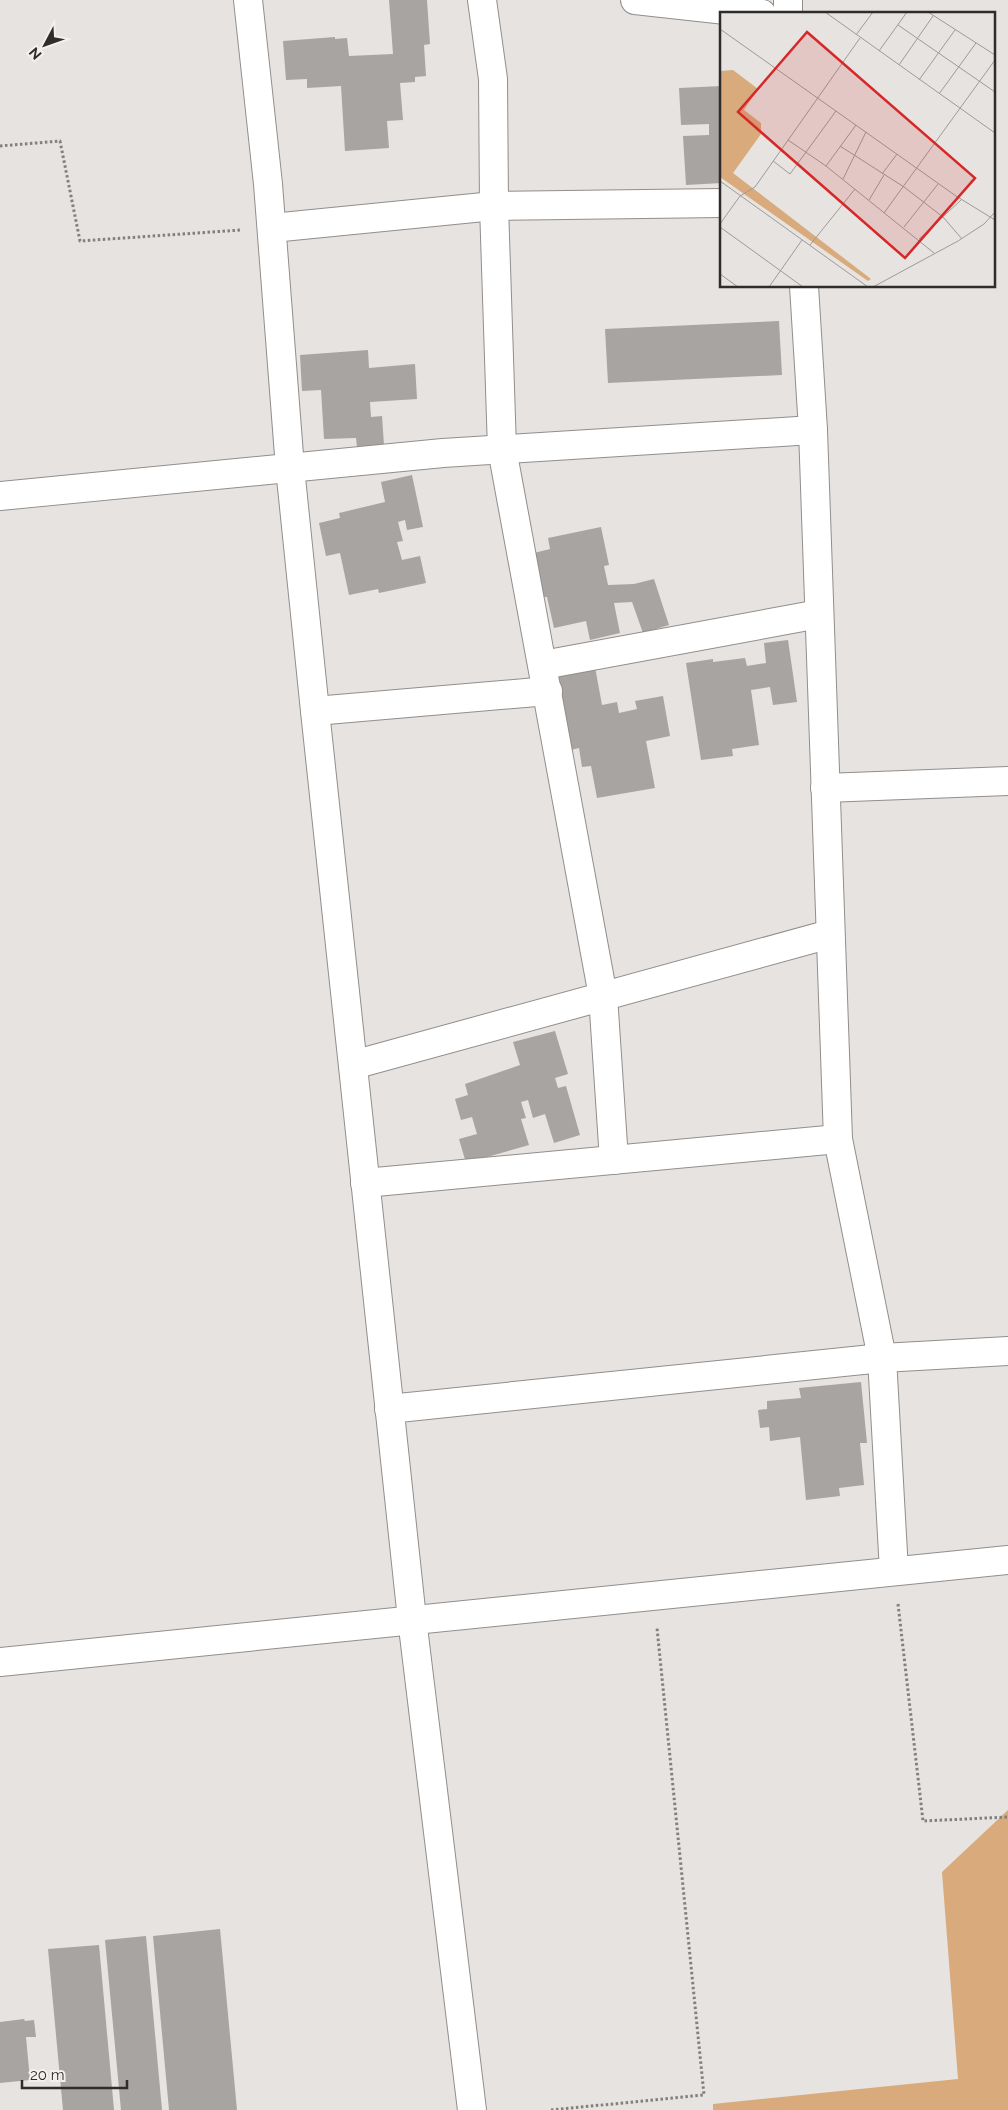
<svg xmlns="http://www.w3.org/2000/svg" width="1008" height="2110" font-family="Raleway,sans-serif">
<rect width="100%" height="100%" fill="#e6e3e0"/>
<path fill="#d9aa7b" d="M 1008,1810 L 1008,2110 L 713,2110 L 713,2104 L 958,2079 L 942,1872 Z"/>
<g fill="#a7a4a1">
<path d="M 389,0 L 427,0 L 430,44 L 424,45 L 426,76 L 415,77 L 415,82 L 400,83 L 403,120 L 387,121 L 389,148 L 345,151 L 341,86 L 307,88 L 307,79 L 286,80 L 283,41 L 335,37 L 335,39 L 347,38 L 349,56 L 393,54 Z"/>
<path d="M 722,86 L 722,183 L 686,185 L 683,136 L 709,135 L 709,124 L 681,125 L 679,88 Z"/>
<path d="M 779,321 L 782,375 L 608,383 L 605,329 Z"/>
<path d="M 368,350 L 369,368 L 415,364 L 417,399 L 370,402 L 371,417 L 382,416 L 384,445 L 357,447 L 356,438 L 324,439 L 321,390 L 302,391 L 300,355 Z"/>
<path d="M 412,475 L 423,527 L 407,530 L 405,520 L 398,522 L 403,541 L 397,542 L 402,560 L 420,556 L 426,583 L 379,593 L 378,589 L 349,595 L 340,553 L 326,556 L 319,523 L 340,518 L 339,513 L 385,502 L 381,482 Z"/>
<path d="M 601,527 L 609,565 L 604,566 L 608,585 L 634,584 L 654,579 L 669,625 L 643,633 L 632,602 L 614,603 L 620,633 L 590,640 L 586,621 L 554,628 L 547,597 L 544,597 L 534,553 L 550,549 L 548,538 Z"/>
<path d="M 788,640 L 797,702 L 773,705 L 770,687 L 751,690 L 759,745 L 732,749 L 733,756 L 701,760 L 686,663 L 713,659 L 713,662 L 745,658 L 747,666 L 766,663 L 764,643 Z"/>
<path d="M 595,667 L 602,705 L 617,702 L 619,713 L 637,709 L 635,701 L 663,696 L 670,736 L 646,741 L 655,788 L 597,798 L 591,766 L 582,767 L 579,748 L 571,750 L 557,674 Z"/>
<path d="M 555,1031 L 568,1074 L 555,1078 L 558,1088 L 566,1086 L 580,1135 L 554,1143 L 545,1114 L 533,1118 L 528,1100 L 521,1102 L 526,1118 L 521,1119 L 529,1145 L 466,1163 L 459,1139 L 477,1134 L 472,1117 L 461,1120 L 455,1099 L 468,1095 L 465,1084 L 520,1065 L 513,1042 Z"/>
<path d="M 861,1382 L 867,1443 L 860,1443 L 864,1485 L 839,1488 L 840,1496 L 806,1500 L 800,1437 L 770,1441 L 769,1427 L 760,1428 L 758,1410 L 767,1409 L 767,1401 L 801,1398 L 799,1388 Z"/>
<path d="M 220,1929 L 237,2110 L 169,2110 L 153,1936 Z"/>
<path d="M 146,1936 L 162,2110 L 121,2110 L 105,1940 Z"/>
<path d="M 99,1945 L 114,2110 L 63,2110 L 48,1949 Z"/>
<path d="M 24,2019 L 25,2021 L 34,2020 L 36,2037 L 26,2037 L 30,2080 L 0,2083 L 0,2022 Z"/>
</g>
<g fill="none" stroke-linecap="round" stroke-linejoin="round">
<defs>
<g id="minor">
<path d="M 248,0 L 268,184 L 290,468 L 315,711 L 412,1619 L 472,2110"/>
<path d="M 482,0 L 493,79 L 494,206 L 502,449 L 603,996 L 614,1160"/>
<path d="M 635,0 L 762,14"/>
<path d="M 788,14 L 788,0"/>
<path d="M 272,228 L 494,206 L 722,203"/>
<path d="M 804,286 L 813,430 L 838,1139 L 882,1358 L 894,1571"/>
<path d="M 0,496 L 443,453 L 813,430"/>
<path d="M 543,665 L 819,614"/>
<path d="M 315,711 L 548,691"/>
<path d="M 825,788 L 1008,781"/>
<path d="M 353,1065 L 830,934"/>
<path d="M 365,1183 L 838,1139"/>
<path d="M 389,1409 L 882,1358 L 1008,1351"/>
<path d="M 0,1662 L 1008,1560"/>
</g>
</defs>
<use href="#minor" stroke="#918e8b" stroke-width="30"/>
<g stroke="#82807e" stroke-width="3" stroke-dasharray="2.5 2.5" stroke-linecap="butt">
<path d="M 0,146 L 60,141 L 80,241 L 241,230"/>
<path d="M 898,1604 L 923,1821 L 1008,1817"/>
<path d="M 551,2110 L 704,2095 L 657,1628"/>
</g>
<use href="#minor" stroke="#fff" stroke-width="28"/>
</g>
<g transform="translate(720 12)">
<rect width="275" height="275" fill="#e6e3e0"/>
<path d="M 13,58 L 38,77 L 24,98 L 41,111 L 41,122 L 13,161 L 151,267 L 148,269 L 0,165 L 0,59 Z" fill="#d9aa7b"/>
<path fill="none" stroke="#9d9a98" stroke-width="1" d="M 105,0 L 275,121M 208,0 L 275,43M 178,13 L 275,80M 0,17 L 236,184 L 275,208M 136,23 L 153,0M 159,39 L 187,0M 179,53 L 213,4M 199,68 L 235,18M 219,82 L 256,31M 68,128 L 106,154 L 214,241M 120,134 L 184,175 L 223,205 L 242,227M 53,149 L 70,162 L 116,99M 106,154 L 136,113M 162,162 L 177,142M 123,167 L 146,120M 0,169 L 148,275M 149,188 L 164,163M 164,201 L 275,48M 0,212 L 20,184 L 35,175 L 140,26M 0,215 L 83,275M 184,215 L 218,172M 199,227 L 241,188M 90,233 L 135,177M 0,262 L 18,275M 49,275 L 82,228M 153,275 L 238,229 L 264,212 L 275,200"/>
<path fill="#d62828" fill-opacity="0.15" stroke="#d62828" stroke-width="2.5" d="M 87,20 L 255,166 L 185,246 L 18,100 Z"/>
<rect width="275" height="275" fill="none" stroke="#2f2d2c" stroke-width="2.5"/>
</g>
<g transform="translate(45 45) rotate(229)" stroke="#f3f0ed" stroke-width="4" paint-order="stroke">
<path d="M0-4L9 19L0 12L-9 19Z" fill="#2f2d2c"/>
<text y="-8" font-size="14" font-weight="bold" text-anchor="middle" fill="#2f2d2c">N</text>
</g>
<path d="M22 2080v8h105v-8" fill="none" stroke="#2f2d2c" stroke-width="2.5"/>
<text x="30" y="2080" font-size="15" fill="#2f2d2c" stroke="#f3f0ed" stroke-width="4" paint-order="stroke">20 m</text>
</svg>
